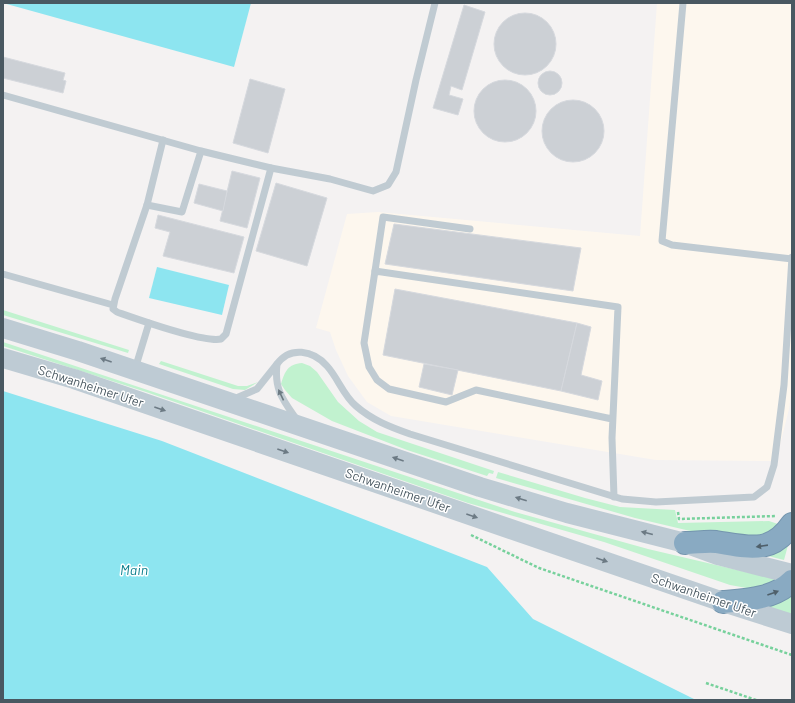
<svg xmlns="http://www.w3.org/2000/svg" width="795" height="703" font-family="Barlow,sans-serif">
<rect width="100%" height="100%" fill="#f4f2f2"/>
<path fill="#fdf7ee" d="M 657,3 L 792,3 L 792,388 L 789,409 L 776,461 L 656,460 L 391,416 L 367,402 L 348,376 L 336,350 L 330,332 L 316,328 L 347,214 L 378,212 L 640,236 Z"/>
<g fill="#c1f2cf">
<path d="M 3,310 L 129,350 L 128,353 L 3,315 Z"/>
<path d="M 3,342 L 515,512 L 648,549 L 784,581 L 752,589 L 730,585 L 604,542 L 468,503 L 146,392 L 3,346 Z"/>
<path d="M 161,361 L 238,386 L 247,386 L 258,382 L 245,390 L 233,389 L 159,364 Z"/>
<path d="M 302,363 L 310,366 L 317,372 L 338,402 L 359,421 L 377,432 L 494,471 L 493,474 L 489,473 L 487,476 L 407,450 L 332,421 L 292,398 L 285,390 L 281,384 C 285,371 288,364 302,363 Z"/>
<path d="M 498,472 L 585,498 L 620,507 L 675,510 L 678,523 L 769,521 L 778,524 L 781,522 L 774,535 L 720,538 L 635,518 L 496,478 Z"/>
<path d="M 790,538 L 784,560 L 760,554 Z"/>
<path d="M 792,591 L 792,615 L 759,604 Z"/>
</g>
<g fill="#8de5f0">
<path d="M 3,3 L 251,3 L 234,67 Z"/>
<path d="M 157,267 L 229,285 L 222,315 L 149,298 Z"/>
<path d="M 3,391 L 162,441 L 487,567 L 533,619 L 696,700 L 3,700 Z"/>
</g>
<g fill="#ccd0d5" stroke="#d6d9de">
<path d="M 464,5 L 485,12 L 462,90 L 451,86 L 449,95 L 463,99 L 458,115 L 433,108 Z"/>
<circle cx="525" cy="44" r="31"/>
<path d="M 3,57 L 65,73 L 63,80 L 66,81 L 63,93 L 3,78 Z"/>
<circle cx="550" cy="83" r="12"/>
<path d="M 250,79 L 285,89 L 268,153 L 233,143 Z"/>
<circle cx="505" cy="111" r="31"/>
<circle cx="573" cy="131" r="31"/>
<path d="M 232,171 L 260,178 L 247,228 L 220,221 Z"/>
<path d="M 276,183 L 327,198 L 307,266 L 256,251 Z"/>
<path d="M 199,184 L 227,191 L 223,211 L 194,203 Z"/>
<path d="M 158,215 L 244,237 L 234,273 L 163,256 L 170,232 L 155,228 Z"/>
<path d="M 394,224 L 581,248 L 573,291 L 385,264 Z"/>
<path d="M 395,289 L 577,323 L 561,391 L 383,355 Z"/>
<path d="M 577,323 L 591,327 L 581,375 L 602,381 L 598,400 L 561,391 Z"/>
<path d="M 424,364 L 458,370 L 452,395 L 419,387 Z"/>
</g>
<g fill="none" stroke-linecap="round" stroke-linejoin="round">
<defs>
<g id="motorway">
<path d="M 685,543 C 695,543 706,541 716,542 C 748,547 771,555 792,524"/>
<path d="M 723,602 C 747,600 774,599 792,581"/>
</g>
</defs>
<use href="#motorway" stroke="#7495ae" stroke-width="24"/>
<g stroke="#77d19c" stroke-width="2.5" stroke-dasharray="3 2" stroke-linecap="butt">
<path d="M 678,512 L 679,519 L 776,516"/>
<path d="M 471,535 L 539,568 L 792,655"/>
<path d="M 706,683 L 756,700"/>
</g>
<g stroke="#c0cbd2" stroke-width="7">
<path d="M 683,3 L 662,241 L 672,245 L 792,259"/>
<path d="M 3,95 L 201,151 L 271,168 L 330,179 L 373,191 L 388,185 L 396,172 L 416,80 L 435,3"/>
<path d="M 163,140 L 147,205 L 115,299 L 113,309 L 117,312 C 137,319 203,343 221,339 L 226,334 L 271,168"/>
<path d="M 147,205 L 182,212 L 201,151"/>
<path d="M 375,271 L 383,217 L 470,229"/>
<path d="M 3,274 L 113,305"/>
<path d="M 277,364 C 290,346 313,350 327,366 C 338,378 343,395 356,406 C 372,420 390,427 410,434 L 622,499 L 656,502 L 754,497 L 767,487 L 774,465 L 784,385 L 792,257"/>
<path d="M 135,369 L 149,323"/>
<path d="M 234,399 L 257,389 L 277,364 C 274,390 283,400 297,420"/>
<path d="M 612,419 L 476,390 L 446,402 L 389,389 L 377,380 L 369,367 L 364,343 L 375,271 L 618,307 L 612,438 L 614,497"/>
</g>
<g stroke="#becbd4" stroke-width="20">
<path d="M 3,328 L 78,351 L 480,487 L 567,513 L 685,543 L 718,555 L 792,574"/>
<path d="M 3,358 L 74,379 L 723,602 L 792,624"/>
</g>
<use href="#motorway" stroke="#89aac2" stroke-width="22"/>
</g>
<defs><path id="oneway-solid" d="M-6-.8H1V-3.2L6.5 0L1 3.2V.8H-6Z"/></defs>
<g fill="#6c7a84">
<use href="#oneway-solid" transform="translate(106 360) rotate(-161)"/>
<use href="#oneway-solid" transform="translate(160 409) rotate(19)"/>
<use href="#oneway-solid" transform="translate(283 451) rotate(19)"/>
<use href="#oneway-solid" transform="translate(398 459) rotate(-161)"/>
<use href="#oneway-solid" transform="translate(521 499) rotate(-163)"/>
<use href="#oneway-solid" transform="translate(472 516) rotate(19)"/>
<use href="#oneway-solid" transform="translate(647 533) rotate(-166)"/>
<use href="#oneway-solid" transform="translate(602 560) rotate(19)"/>
</g>
<use fill="#6d7a83" href="#oneway-solid" transform="translate(281 395) rotate(-115)"/>
<g fill="#4f606b">
<use href="#oneway-solid" transform="translate(762 546) rotate(172)"/>
<use href="#oneway-solid" transform="translate(773 593) rotate(-20)"/>
</g>
<g text-anchor="middle" dominant-baseline="central" stroke-width="3" stroke-linejoin="round" paint-order="stroke">
<g font-size="13" fill="#495861" stroke="#fff">
<text transform="translate(91 386) rotate(18)">Schwanheimer Ufer</text>
<text transform="translate(398 490) rotate(19)">Schwanheimer Ufer</text>
<text transform="translate(704 595) rotate(19)">Schwanheimer Ufer</text>
</g>
<g font-size="14" font-style="italic" fill="#0a7e8c" stroke="#fff">
<text x="134" y="569">Main</text>
</g>
</g>
<rect width="795" height="703" fill="none" stroke="#495861" stroke-width="8"/>
</svg>
